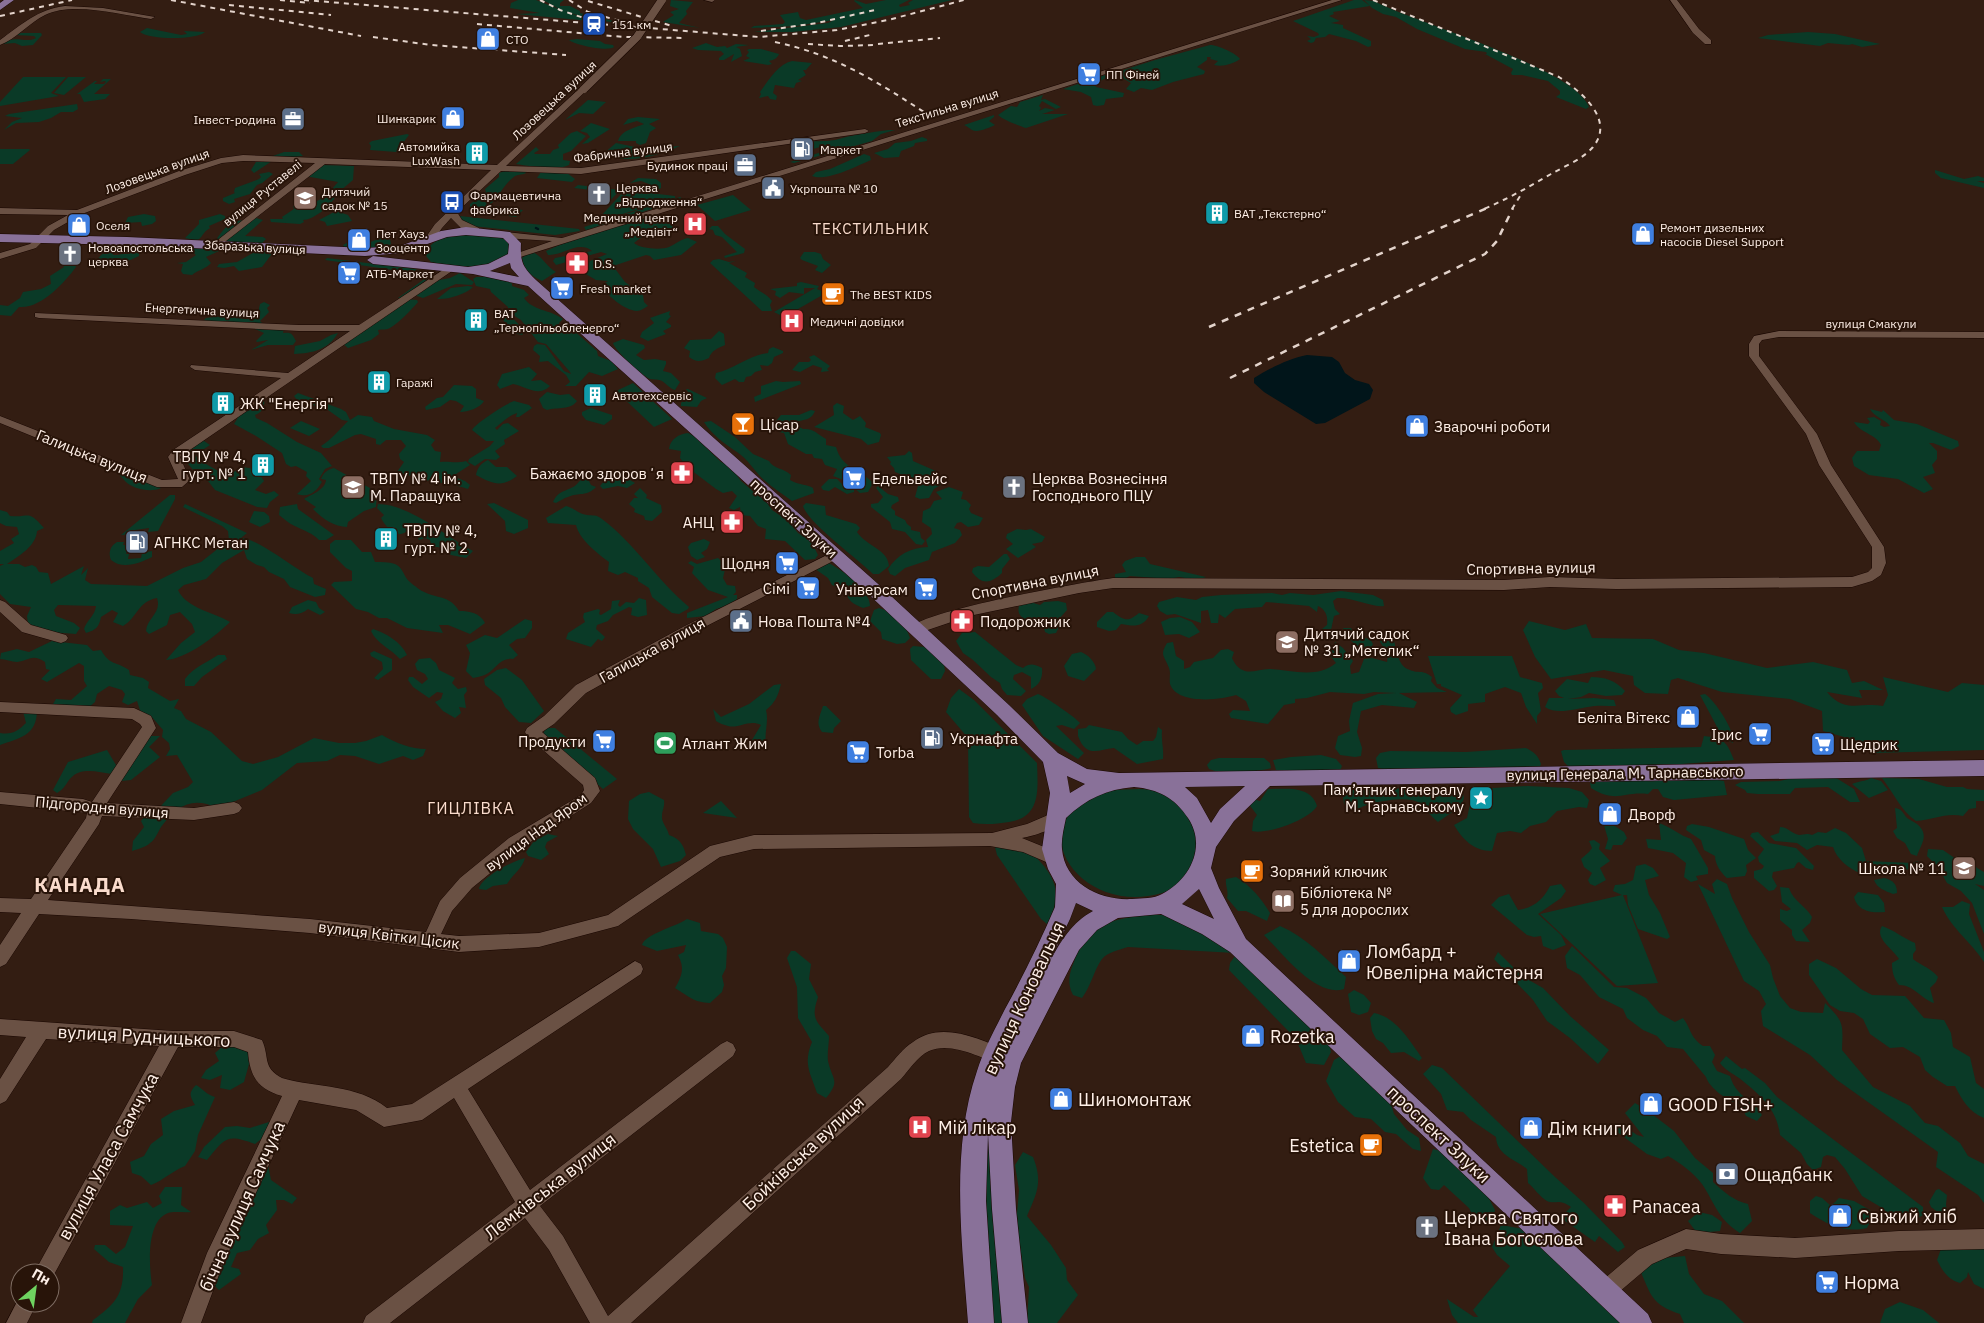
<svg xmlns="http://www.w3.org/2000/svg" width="1984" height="1323" font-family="'IBM Plex Sans',sans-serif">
<rect width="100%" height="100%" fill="#331d12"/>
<g fill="#0a3a27">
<path d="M 518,0 L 536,0 L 561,10 L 543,0 L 564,0 L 560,3 L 560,6 L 570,6 L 580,11 L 580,13 L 626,24 L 589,19 L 565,11 L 590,21 L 516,14 L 540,13 L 510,8 L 511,3 Z"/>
<path d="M 671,0 L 693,2 L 686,11 L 687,14 L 679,23 L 700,28 L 663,22 L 674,15 L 670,12 L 679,9 L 670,6 Z"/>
<path d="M 855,0 L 866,4 L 886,0 L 909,0 L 899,5 L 900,7 L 910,5 L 908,3 L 913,0 L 952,0 L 841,27 L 792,32 L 754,32 L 828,23 L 834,20 L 796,26 L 751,28 L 754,26 L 783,24 L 785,22 L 780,15 L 798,12 L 800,18 L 806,20 L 863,8 L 854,1 Z"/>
<path d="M 1354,0 L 1362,0 L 1370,6 L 1333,12 L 1334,14 L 1329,16 L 1340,21 L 1331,23 L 1343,25 L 1343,28 L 1371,41 L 1371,46 L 1368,47 L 1356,41 L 1329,34 L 1325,37 L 1316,38 L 1314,42 L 1311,43 L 1307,41 L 1311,39 L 1307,36 L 1314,37 L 1319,35 L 1318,33 L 1293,21 Z"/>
<path d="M 1364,0 L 1374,1 C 1415,23 1574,67 1589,107 L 1586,109 L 1556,97 L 1560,94 L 1560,91 L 1548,81 L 1522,75 L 1512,75 L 1511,73 L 1513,69 L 1485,54 L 1487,54 L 1486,52 L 1465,49 L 1417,29 L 1396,17 L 1383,14 L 1372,8 Z"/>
<path d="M 147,28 L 181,35 L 187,34 L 184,31 L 205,32 C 196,40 150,40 140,32 Z"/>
<path d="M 1808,32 L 1835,34 L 1880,44 L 1862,47 L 1852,44 L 1849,45 L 1828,43 L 1820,46 L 1758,38 L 1768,35 Z"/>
<path d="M 21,33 L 41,33 L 42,35 L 33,45 L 22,46 L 15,43 L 0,44 C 18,34 24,44 36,38 L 34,36 L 16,35 Z"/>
<path d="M 577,39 L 600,41 L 605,44 L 613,45 L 614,47 C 608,52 575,45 569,40 Z"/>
<path d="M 706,43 L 717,47 L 725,46 L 727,48 L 736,44 L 749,45 L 736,47 L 740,49 L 742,56 L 731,62 L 734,54 L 724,60 L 719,60 L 719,58 L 724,54 L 721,51 L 698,50 L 692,48 Z"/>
<path d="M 1210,45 C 1217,45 1236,53 1240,59 C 1233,64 1223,67 1214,65 L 1218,61 L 1210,59 L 1211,57 L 1207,57 L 1207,60 L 1197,67 L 1205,71 L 1204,74 L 1173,82 L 1152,90 L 1141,88 L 1134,92 L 1126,89 L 1131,83 L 1121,77 L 1117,72 L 1155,60 Z"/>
<path d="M 749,49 L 761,49 L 779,54 C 777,59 773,60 769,61 L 772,64 L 768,65 L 743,61 L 750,58 L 746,56 L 749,52 L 747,50 Z"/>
<path d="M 792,61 L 812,63 L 806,70 L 803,70 L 806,75 L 798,80 L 802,81 L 796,83 L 794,88 L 775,85 L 773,93 L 777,96 L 776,100 L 770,99 L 768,96 L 759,98 L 761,94 L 760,92 C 768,81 778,64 792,61 Z"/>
<path d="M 1105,75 L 1112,75 L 1096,83 L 1095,84 L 1096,87 L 1124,93 L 1123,97 L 1106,99 L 1104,105 L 1097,106 L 1093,105 L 1091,97 L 1081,92 L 1063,89 Z"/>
<path d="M 23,77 L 66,77 L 51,93 L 59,96 L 0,106 L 0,102 Z"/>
<path d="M 68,77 L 86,77 L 64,95 L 54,93 Z"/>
<path d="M 103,79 L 111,79 L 94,94 L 110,94 L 105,99 L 84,102 L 80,94 L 77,94 L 95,81 L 97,81 L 94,84 L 104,84 L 106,82 L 105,81 L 100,82 Z"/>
<path d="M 1043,95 L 1041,100 L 1045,99 L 1061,107 L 1056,109 L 1042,101 L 1039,106 L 1041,108 L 1039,111 L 1045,108 L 1055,110 L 1042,114 L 1068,114 L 1026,128 C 1020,126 1003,120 998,115 L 1011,106 L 1017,107 L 1020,102 Z"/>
<path d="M 588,100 L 606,102 L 593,114 L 579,113 L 565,120 Z"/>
<path d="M 77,104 L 78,109 L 73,112 L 61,112 L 51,118 L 39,122 L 16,123 L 4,130 L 12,122 L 22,118 L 5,116 L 9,114 Z"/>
<path d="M 994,115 L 994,117 L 989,121 L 995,125 C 988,128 978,133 972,130 C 969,128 967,126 964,125 Z"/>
<path d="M 638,117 L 660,119 L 649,124 L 656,128 L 650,132 L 646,143 L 640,145 L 636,143 L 636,141 L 618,141 C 621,130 635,128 644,124 L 637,121 L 623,125 L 628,119 Z"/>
<path d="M 591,123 L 610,129 L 588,143 L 582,144 L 590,137 L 587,133 L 580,131 Z"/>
<path d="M 889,130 L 895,130 L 881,134 L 872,141 L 794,163 L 790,162 L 828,150 L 824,149 L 826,146 L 823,144 L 821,144 L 823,146 L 810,150 L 806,146 L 813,144 L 803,143 C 814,140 825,142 835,140 C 852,135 871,132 889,130 Z"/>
<path d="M 577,131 L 586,136 L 571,151 L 563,154 L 563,160 L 570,161 L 569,165 C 558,171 529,166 516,164 L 536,147 L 539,150 L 534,153 L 535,154 L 550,154 L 553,150 L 559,148 L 558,145 L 571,133 Z"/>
<path d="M 407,134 L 409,135 L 396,152 L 370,150 L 371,146 L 369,143 L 372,141 Z"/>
<path d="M 922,137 L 927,139 L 927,141 L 915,143 L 914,146 L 901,151 L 899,157 L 884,158 L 874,153 L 888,149 L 895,143 L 911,141 Z"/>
<path d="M 616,143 L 640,148 L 639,152 L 643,154 L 666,147 L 680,146 C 657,156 628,165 603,154 Z"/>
<path d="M 0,149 L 29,149 L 30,150 L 13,164 L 0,164 Z"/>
<path d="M 284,152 L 299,152 L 303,156 L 275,159 L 254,173 L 251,170 L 256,162 Z"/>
<path d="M 864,154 L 870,156 L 871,160 C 857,166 826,182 812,176 L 816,172 L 830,169 Z"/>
<path d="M 320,165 L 354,166 L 353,180 L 340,191 L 332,189 L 338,182 L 305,176 Z"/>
<path d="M 525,170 L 526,173 C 523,175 519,174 515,176 C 499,187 493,215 470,212 L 470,204 L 486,192 L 485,189 L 499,177 L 499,173 L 505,171 Z"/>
<path d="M 1935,170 L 1964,179 L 1978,176 L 1984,178 L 1984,181 L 1977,181 L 1984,183 L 1984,188 L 1941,178 L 1935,173 Z"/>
<path d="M 269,172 L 273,174 L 262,183 L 257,185 L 250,194 L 234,199 L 235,202 L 229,204 L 223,201 L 223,198 L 235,193 L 234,192 L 235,188 L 259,179 L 261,177 L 259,174 Z"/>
<path d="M 541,172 L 567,173 L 575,179 L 572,182 L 537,178 Z"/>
<path d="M 638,178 L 656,179 L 661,183 L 661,188 L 656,191 L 636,189 L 634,187 L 636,185 L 649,184 L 641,181 L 630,183 Z"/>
<path d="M 578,185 L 620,190 L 609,202 L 594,200 L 594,197 L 604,198 L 608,192 L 574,188 Z"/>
<path d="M 625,190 L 675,196 L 675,198 L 603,220 L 599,218 Z"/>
<path d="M 331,194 L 335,197 C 331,206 313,220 303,220 L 304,222 L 300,224 L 271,222 L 270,219 L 283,219 L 282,217 L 294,209 L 293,206 L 296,202 L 317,201 Z"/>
<path d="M 733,195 L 751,210 L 715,221 L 697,205 Z"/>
<path d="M 680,197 L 683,199 L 586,230 L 584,227 Z"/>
<path d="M 493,206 L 523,210 L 516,217 L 485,213 Z"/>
<path d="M 336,211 L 348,215 L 352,221 L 327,226 L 325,222 L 319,220 Z"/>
<path d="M 144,214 L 155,216 L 156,221 L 152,224 L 142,226 L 141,222 L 125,223 L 128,217 Z"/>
<path d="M 220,214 L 225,216 L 225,219 L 209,226 L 210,228 C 197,236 206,243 185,238 L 199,224 L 199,220 Z"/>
<path d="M 652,215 L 668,222 L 673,227 L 670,230 L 661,232 L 649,228 L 644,235 L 634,243 C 640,249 662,250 669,247 C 676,244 681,239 688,238 L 697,242 L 681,255 L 654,260 L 650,256 L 646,255 L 613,266 L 625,282 L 643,295 L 644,302 L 648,306 C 644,308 641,311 637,311 C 624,310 607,296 602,285 L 608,281 L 596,280 L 584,273 L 590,261 L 607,254 L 601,252 L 556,265 L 553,261 L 555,258 L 592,251 C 578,240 563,256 548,255 L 546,251 L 571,240 Z"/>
<path d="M 460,216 L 579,229 L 580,231 L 555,235 L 472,226 L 459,219 Z"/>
<path d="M 256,218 L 263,220 L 245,236 L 263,237 L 266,239 L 262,243 L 220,242 L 216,240 C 223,229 234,216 247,222 Z"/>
<path d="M 712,226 L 718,226 L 725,234 L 745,249 L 744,253 L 725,258 L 724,256 L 737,252 L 722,237 L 715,235 L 713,230 L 709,229 Z"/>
<path d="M 466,234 L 498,236 L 509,242 L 511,251 C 492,273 461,267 436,263 L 431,262 L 426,256 C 428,238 451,236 466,234 Z"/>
<path d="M 383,237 L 390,239 L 391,244 C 382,249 355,248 345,248 L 343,245 L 352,240 L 368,243 Z"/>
<path d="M 113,247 L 115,251 L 113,255 C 123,256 129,249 139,253 L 139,256 L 126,262 L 91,267 L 101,255 Z"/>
<path d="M 192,247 L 206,247 L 206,249 L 215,249 L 219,251 L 206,257 L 211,263 C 206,269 198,270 192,275 L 183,274 L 181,271 L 183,264 L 177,263 L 186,262 L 196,255 L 190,250 Z"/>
<path d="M 258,250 L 274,251 L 262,267 L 239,271 L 234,266 L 224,268 L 217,267 L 219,264 L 237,262 Z"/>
<path d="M 530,252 C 541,253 545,266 556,272 L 542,281 C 531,276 524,270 522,258 Z"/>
<path d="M 804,252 L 815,252 L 821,254 L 823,259 L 831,265 L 822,273 L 815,270 L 818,266 L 802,260 L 800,258 Z"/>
<path d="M 327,258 L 415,269 L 425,273 L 427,280 L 401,299 L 398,298 L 423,280 L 421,274 L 325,260 Z"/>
<path d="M 719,259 L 729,262 L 736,261 L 729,263 L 747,273 L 745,277 L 755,283 L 754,287 C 761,293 766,293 772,301 L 770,305 L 772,311 L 762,311 L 710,263 L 713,260 Z"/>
<path d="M 63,260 L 74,263 L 76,267 C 65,282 41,309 19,307 L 11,316 L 0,315 L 0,305 L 8,306 L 20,298 L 23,292 L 41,289 L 51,284 L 50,276 L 64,267 L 60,261 Z"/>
<path d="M 460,273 L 474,282 L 472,285 L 456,284 L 423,298 L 414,295 L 434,281 L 450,278 Z"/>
<path d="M 476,277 L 492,277 L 510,282 L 512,284 L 512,286 L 524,290 L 529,295 L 524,298 C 533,311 549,309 563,319 L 559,323 L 560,328 L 567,326 L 572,329 L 597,351 L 598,356 L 611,361 L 618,369 L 602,376 L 589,372 L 576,386 L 565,386 L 570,382 L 566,375 L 548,361 L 539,362 L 540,356 L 533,350 L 534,346 L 537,344 L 545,345 L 564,371 L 571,374 L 570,372 L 546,344 L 538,342 L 521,320 L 508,312 L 508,307 L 491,292 L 490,289 L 476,286 L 473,279 Z"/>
<path d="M 801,282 L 819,286 L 817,289 L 826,293 L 784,317 L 774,312 L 815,288 L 804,288 L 804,294 L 789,292 L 780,298 L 775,295 L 776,291 L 770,289 L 797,286 L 797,283 Z"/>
<path d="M 468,286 L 473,287 C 466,294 447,300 437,299 L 451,288 Z"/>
<path d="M 406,299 L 417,300 L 418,302 C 411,310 400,322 390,328 C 387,330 383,329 378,330 L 379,334 L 371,340 L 348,348 L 341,342 Z"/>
<path d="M 264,302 L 270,305 L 267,308 L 269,312 L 260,321 L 262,323 L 203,321 L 206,318 L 231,315 C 237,319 250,320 257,318 L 260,304 Z"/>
<path d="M 670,311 L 669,315 L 671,316 L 666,322 L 671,325 L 671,327 L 663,331 L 666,334 L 648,341 L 640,337 L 642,332 L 654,323 L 650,318 Z"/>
<path d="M 504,314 L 508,314 L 526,331 L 522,335 L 513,333 L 501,317 Z"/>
<path d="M 253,328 L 284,329 L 283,333 C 292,332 292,334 296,341 L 293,345 L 268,345 L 251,350 L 268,340 L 257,342 L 256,341 L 264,333 Z"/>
<path d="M 719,331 L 724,334 L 725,345 C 718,348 711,351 709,358 C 700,362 696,362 689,357 L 690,351 L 684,348 L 690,340 L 711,339 Z"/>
<path d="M 338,333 C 328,350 313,353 294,354 L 295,346 L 320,341 L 331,335 Z"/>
<path d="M 623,339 L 644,345 L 645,348 L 636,355 L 644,360 L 655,359 L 666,361 L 666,364 L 663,371 L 671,373 L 680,382 L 675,390 C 669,388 667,384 662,381 C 659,379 654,380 650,379 C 643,376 615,351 613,343 Z"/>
<path d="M 773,347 L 783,351 L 783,353 L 774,357 L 772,363 L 768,366 L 760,365 L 762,370 L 755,372 L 751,376 L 746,377 L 744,382 L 739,382 L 735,379 L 722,385 L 715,378 L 716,373 C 735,369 749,355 768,353 L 769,349 Z"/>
<path d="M 814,355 L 830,366 L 827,369 L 829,371 L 821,372 L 822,368 L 813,365 L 800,372 L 792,370 L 799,362 L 809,362 L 811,360 L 809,357 Z"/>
<path d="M 529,367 L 537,374 L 531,381 L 541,380 L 550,386 C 538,398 526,386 513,384 L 500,389 L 497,385 L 502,374 Z"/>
<path d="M 776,381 L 783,382 L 800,381 L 801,384 L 755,402 L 754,397 L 761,394 L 761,386 Z"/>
<path d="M 633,383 L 672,419 L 654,427 L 616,391 Z"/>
<path d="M 454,385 L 472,386 L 476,389 L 476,398 L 484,401 C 480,408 468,412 460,412 L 464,406 L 456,401 L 450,400 L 440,407 L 426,410 L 425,407 L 437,398 L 443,397 Z"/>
<path d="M 686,389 L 688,389 L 707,398 L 701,401 L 697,407 L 681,406 L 681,403 L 685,399 L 692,397 Z"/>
<path d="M 547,392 L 560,395 L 569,394 L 577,401 C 571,410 558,407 547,410 L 543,408 L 539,399 Z"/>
<path d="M 298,393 L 341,409 L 346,412 L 350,420 L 358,415 L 372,417 L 374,421 L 394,429 L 427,435 L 435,440 L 431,445 L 435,451 L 441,452 L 440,462 C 451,461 454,464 466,461 L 470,465 L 456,474 L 455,477 L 465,481 L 470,485 L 468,489 L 445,482 L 436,484 L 431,480 L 417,482 L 415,475 L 402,476 L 397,472 L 404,462 L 400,459 L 399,454 L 406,446 L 401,440 L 386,440 L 380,445 L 376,444 L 376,439 L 361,434 L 355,435 L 329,448 L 323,448 L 321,446 C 331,440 340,429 348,421 L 342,420 L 328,410 L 297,400 L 294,396 Z"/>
<path d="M 264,399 C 265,407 263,412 255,415 L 256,418 L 267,423 L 297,442 L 321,453 L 332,466 L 325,469 L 319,479 L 322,482 C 316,492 309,498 297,494 L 311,481 L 306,476 L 307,472 L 296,466 L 291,467 L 286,464 L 282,453 L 256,436 L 234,424 L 239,416 Z"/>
<path d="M 514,401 L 529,405 L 532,408 L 519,417 L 516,417 L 517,413 C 508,416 502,423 495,428 L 497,430 L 503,424 L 508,423 L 519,431 L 504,440 L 505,444 L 495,451 L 500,457 L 496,460 L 485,459 L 475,466 L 468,462 L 469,459 L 490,446 L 494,441 L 486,441 L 472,430 C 476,423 507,403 514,401 Z"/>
<path d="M 837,403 L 844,406 L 843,413 L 853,420 L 860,416 L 866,423 L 865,427 L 880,433 L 881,435 L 879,442 L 868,445 L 861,439 L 814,427 L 834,415 L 833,406 Z"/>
<path d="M 591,408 L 612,415 L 612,419 L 604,425 L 586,420 L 582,415 L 582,412 Z"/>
<path d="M 1870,409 L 1882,412 L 1883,410 L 1894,420 L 1917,424 L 1958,441 L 1959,446 L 1951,450 L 1933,443 L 1929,443 L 1937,451 L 1937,459 L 1932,465 L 1935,473 L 1923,477 L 1933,489 L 1924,493 L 1898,479 L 1869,475 L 1854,466 L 1852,458 L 1857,451 L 1879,451 L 1881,445 C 1876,434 1860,433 1854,422 L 1868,424 L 1870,422 L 1867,418 L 1874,417 L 1881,421 L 1880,425 L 1884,427 L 1890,426 C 1885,419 1874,417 1870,409 Z"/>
<path d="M 811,410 L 815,411 C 811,421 804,419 796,422 L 796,425 L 803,429 C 814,428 817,434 826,439 L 826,445 L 836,447 C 842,469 859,468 873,483 L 868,492 L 860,493 L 846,481 L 833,476 L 837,469 L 825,465 L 822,459 L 814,458 L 812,454 L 806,454 L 788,444 L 784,433 L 779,432 L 772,426 L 781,415 L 799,415 Z"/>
<path d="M 301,421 L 320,429 L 309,436 L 290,428 Z"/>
<path d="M 711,421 L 735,437 L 753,454 L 769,461 C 773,469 784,468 791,475 L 790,480 C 801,486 807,484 813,488 L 814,493 L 792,501 C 783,494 773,488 764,480 C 755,472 748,459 737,452 C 725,444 712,435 704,422 Z"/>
<path d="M 688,433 L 694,436 L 721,462 L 729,465 L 741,481 L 768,504 L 772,510 L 787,520 L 798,533 L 811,541 L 818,555 L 815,559 L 805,560 L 785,541 L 765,539 L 766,529 L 758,526 L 750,516 L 741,515 L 740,507 L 734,510 L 729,508 L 737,496 L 732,491 L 723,493 L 716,489 L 687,467 L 680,458 L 681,451 L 669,449 C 670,439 679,434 688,433 Z"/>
<path d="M 195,441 L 204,441 L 210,445 L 195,455 L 199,460 L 227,476 L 242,467 L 256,469 L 264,481 L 255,490 L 266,494 L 274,491 L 279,495 L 270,502 L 267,508 L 257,507 L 215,490 L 208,481 L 195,472 L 182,457 L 187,453 L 187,446 Z"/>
<path d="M 909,451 L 912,453 L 913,461 L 938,472 L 939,475 L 937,480 L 944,483 L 934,489 L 929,498 L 920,499 L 915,497 L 918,486 L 913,480 L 906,481 L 900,474 L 895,472 L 894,468 L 890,464 L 891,462 L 887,457 L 905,455 Z"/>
<path d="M 488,460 L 496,467 L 507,467 L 517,476 C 501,488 493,484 476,475 C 477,468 481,463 488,460 Z"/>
<path d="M 334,468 L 377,492 L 376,507 L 364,511 L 348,522 L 347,527 C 335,527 321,518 313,509 L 316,507 L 304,499 C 312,494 325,490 326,480 L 321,479 C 324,472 327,470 334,468 Z"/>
<path d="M 116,469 L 146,478 L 161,488 C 151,493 132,489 125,481 C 121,477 119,473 113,470 Z"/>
<path d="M 623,476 L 635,483 L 627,488 L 618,486 L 603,489 L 600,486 L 605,480 Z"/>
<path d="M 587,477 L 591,485 L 596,487 C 587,497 579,492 568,497 C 564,498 560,501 556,503 L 553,502 C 557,492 563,492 571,488 C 579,485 579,478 587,477 Z"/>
<path d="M 829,479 L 837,479 L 846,488 L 854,489 L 854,492 L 847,494 L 835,487 L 829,491 L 823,490 L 821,487 Z"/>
<path d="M 878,486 L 888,494 L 898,497 L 899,501 L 892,505 L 891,508 L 895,511 L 895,515 L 905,520 L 907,524 L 911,527 L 911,530 L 920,532 L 921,538 L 925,541 L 922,545 L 916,544 L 905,532 L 892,529 L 890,522 L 871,507 L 871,504 L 878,503 L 883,497 L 876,488 Z"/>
<path d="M 949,487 L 963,492 L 961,499 L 966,500 L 971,505 L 969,509 L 971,513 L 983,518 L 979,525 L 968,527 L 961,522 L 957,523 L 954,528 L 960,530 L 962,535 L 955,543 L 932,552 L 929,560 L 905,568 L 895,576 L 890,574 L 888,569 C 898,554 910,548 928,547 L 926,540 L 932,534 L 931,528 L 922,522 L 923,511 L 930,508 L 934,501 L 942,499 L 936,492 Z"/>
<path d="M 640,488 L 647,495 L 646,498 L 661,505 L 662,512 L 652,521 L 645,520 L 644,516 L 634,512 L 635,509 L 629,504 L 634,498 L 638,498 L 634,494 Z"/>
<path d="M 170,495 L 175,495 L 175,499 L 158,531 L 148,532 L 149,528 L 135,530 L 133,534 L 121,535 Z"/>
<path d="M 494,503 L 528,520 L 528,528 L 514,534 L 506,531 L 505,521 L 487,504 Z"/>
<path d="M 806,503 L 825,506 L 826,515 L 856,524 L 860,528 L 857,532 C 866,546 888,549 889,566 L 879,574 L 873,574 C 858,559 808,523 803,506 Z"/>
<path d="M 185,504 L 247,533 L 241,538 C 257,538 296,570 313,578 L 314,584 L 326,589 L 325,595 L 315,597 L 290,587 L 284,579 L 269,572 L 264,567 L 257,565 L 247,559 L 244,550 L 222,563 L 206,579 L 184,585 L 178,590 C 187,609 214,612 230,622 C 216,636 186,659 166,660 L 181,643 L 195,632 L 192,624 L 180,612 L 170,615 L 167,625 L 149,634 L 146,631 C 147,618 162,613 157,598 C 137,602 138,617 123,626 L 113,622 L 118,613 L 112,610 L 101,617 C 99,627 96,630 86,633 L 84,629 C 86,621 95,616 96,606 L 58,605 L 54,610 L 56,616 L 74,623 L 80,628 L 76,634 L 50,632 L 28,624 L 27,616 L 31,607 L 10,604 L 0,594 L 0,566 L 4,564 L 0,564 L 0,551 L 14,543 L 11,539 L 19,534 L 17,527 L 6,526 L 0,523 L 0,510 L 7,512 L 10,516 C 31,518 27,509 44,528 L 37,531 C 36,546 19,556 7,564 L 19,564 L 25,567 L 32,565 L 36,567 L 39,572 L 48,573 L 51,584 L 84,566 L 81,575 L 88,568 L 85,580 L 91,584 L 147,586 L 183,568 L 201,562 L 229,540 L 228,531 L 222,526 L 183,507 Z"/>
<path d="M 297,504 L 298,509 L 334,535 L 326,540 L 319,540 C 312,533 305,531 297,527 C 291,525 284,519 279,515 L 280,507 Z"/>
<path d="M 378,504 C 409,504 447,537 473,551 L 466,558 L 451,555 L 438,547 L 432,547 L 430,540 L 425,538 L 419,540 L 413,528 C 409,530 405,533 401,534 C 394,535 384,525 381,518 L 384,515 L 377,508 Z"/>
<path d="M 566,506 C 574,508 579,514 587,515 C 593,516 596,514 602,519 C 635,544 657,580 689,607 L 688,609 L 679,614 L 672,613 L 652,597 L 649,588 L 638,581 L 638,578 L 625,572 L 618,575 L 608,571 L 609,562 C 597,553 579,539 576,525 L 548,523 L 546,518 Z"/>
<path d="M 254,511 L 264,512 L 269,516 L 270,522 L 260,527 L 249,522 Z"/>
<path d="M 1017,529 L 1026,530 L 1031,529 L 1045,537 L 1042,542 L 1032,544 L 1036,547 L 1018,558 L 1006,549 L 1013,544 L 1006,538 L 1007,534 Z"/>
<path d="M 704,539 L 710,542 L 707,549 L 701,553 L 705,557 L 697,560 L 691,556 L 688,547 L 691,543 Z"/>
<path d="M 335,540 L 351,540 L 362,552 L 371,552 L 375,562 C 381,562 389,562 395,564 C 403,568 403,574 407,579 C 408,581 420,590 422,591 C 437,599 450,595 459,611 C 470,611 480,613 485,623 L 470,634 L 448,625 L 439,625 L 443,633 L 407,628 L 387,618 L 379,618 L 368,612 L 356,609 L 331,585 L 334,582 L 352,581 L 352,571 L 346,568 L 330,552 L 330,544 Z"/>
<path d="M 117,542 L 124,542 L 123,545 L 130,545 L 126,554 L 129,554 L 128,559 L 141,558 L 142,553 L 152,551 L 152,557 C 140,563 123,570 111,560 C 108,553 110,546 117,542 Z"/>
<path d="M 1004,554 L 1007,554 L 1010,559 L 1002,569 L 1002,573 C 990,584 982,585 972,572 L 973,568 L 978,566 L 989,567 Z"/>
<path d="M 1136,557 L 1145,557 L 1150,564 L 1206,577 L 1197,580 L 1179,577 L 1169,579 L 1130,576 L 1122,580 L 1115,580 L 1115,574 L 1126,572 L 1122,565 L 1125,561 Z"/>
<path d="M 718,558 L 726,565 L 723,578 L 727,585 L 735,586 L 736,592 L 733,595 L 737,595 L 737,599 L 729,605 L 716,609 L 706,616 L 687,618 L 687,613 L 728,597 L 708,590 L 692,573 L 694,567 L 688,563 L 691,561 L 697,564 Z"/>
<path d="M 825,561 C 839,568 870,589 870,606 L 863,608 C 853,604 848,601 845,590 L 832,585 L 828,578 L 811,566 Z"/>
<path d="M 1341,591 L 1373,595 L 1383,600 L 1384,606 C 1375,608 1352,597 1337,598 L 1333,601 L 1335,609 L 1340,614 L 1334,616 L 1331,630 L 1322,629 L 1327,625 C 1328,616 1326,610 1318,606 L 1317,612 L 1309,606 L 1266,602 L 1262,607 L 1235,609 L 1225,618 L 1219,614 L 1218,623 L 1211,623 L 1208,610 L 1201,611 L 1201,623 L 1175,614 L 1167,615 L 1160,611 L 1157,606 L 1159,602 L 1177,597 L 1196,600 L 1202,597 L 1221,595 L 1272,593 L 1282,595 L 1290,593 L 1313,595 Z"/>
<path d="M 639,598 L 646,600 L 647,615 L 638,617 L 631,615 L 632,608 L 629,607 L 613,615 L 608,621 L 597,625 L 596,629 L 605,637 L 602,641 L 598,639 L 591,647 L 566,639 L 568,633 L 585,622 L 583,617 L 584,613 L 598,609 L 600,610 L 599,614 L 601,615 L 611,609 L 612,601 L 620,600 L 618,605 L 620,607 L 626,602 L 634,603 Z"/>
<path d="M 308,600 L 316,602 L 319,608 L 325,612 L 320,615 L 308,609 C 302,614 296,615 289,613 L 292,607 Z"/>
<path d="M 1058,601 L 1066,603 L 1067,610 L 1058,620 L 1059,627 L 1056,633 L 1049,634 L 1045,632 L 1043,624 C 1033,622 1015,620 1019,606 L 1030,602 L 1040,605 L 1044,602 Z"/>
<path d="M 879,608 C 894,612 905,623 910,638 L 905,643 L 897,644 L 882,639 L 881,632 L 870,621 L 874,610 Z"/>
<path d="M 1107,612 L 1113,612 C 1125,621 1128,622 1139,613 L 1149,616 C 1142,628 1133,626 1121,624 L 1116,630 L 1109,631 L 1097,627 L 1097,622 Z"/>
<path d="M 1180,617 L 1192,622 L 1200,632 L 1189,638 L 1179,634 L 1165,635 L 1161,622 L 1170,618 Z"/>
<path d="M 525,619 L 532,621 L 532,628 L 525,638 L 517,639 L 509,645 L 518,655 L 513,659 C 502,658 500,663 492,670 C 487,675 480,677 473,678 L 466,671 L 470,653 L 466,645 L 485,635 L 497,638 Z"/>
<path d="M 1529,621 L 1565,630 L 1586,624 L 1592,638 L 1653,639 L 1679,650 L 1704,653 L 1767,668 L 1813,662 L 1847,670 L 1852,683 L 1864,681 L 1883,690 L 1859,690 L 1862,698 L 1827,692 C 1845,714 1860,702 1883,706 L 1888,695 L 1883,677 L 1948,692 L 1962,683 L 1984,685 L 1984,750 L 1873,753 L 1858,741 L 1823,731 L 1822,711 L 1790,699 L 1722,692 L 1678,678 L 1671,680 L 1668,694 L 1645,693 L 1634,685 L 1633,676 L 1604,670 L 1551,679 L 1535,657 L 1523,630 Z"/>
<path d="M 1343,628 L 1351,628 L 1355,636 L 1370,639 L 1373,644 L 1371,648 C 1358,651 1348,639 1343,628 Z"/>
<path d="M 373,629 C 386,633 401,642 407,655 L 400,659 C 391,649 376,643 371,631 Z"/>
<path d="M 975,632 L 1016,665 L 1023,668 C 1030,663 1034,664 1042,668 C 1043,677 1040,685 1031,689 L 1031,677 L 1022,672 L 1014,675 L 1013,679 L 1026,691 L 1021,696 L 1007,695 L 1002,689 L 1000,683 L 991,677 L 973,660 L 963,653 L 956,641 L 962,633 Z"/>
<path d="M 1383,634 L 1392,635 C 1397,646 1396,666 1410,670 C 1419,674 1422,669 1432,677 L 1431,681 L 1437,688 L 1447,692 L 1399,693 L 1417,702 L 1414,708 L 1382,705 L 1361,711 L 1357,732 L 1362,748 L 1361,756 L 1355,757 L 1340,755 L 1335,748 L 1338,736 L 1350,731 L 1349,721 L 1353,703 L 1378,694 L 1396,693 L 1374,692 L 1364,694 L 1330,692 L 1307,698 L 1295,699 L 1295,703 L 1284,705 L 1268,724 L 1231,718 L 1229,714 L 1233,710 L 1250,711 L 1246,701 L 1236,695 C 1221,700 1177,705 1170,684 C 1169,679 1171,673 1169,668 C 1165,656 1159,656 1167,643 L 1173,642 L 1176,656 L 1184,661 L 1184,669 L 1190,667 L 1194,662 L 1213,658 L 1221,650 L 1228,649 L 1234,652 L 1232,658 C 1235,664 1238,669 1245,671 C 1252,673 1261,669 1269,669 C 1292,670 1317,679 1336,663 L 1328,653 L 1333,649 L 1335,642 L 1343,648 L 1353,661 L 1350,666 L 1351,674 L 1359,672 L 1364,659 L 1372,658 L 1387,662 L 1388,655 L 1379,640 Z"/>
<path d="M 52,641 L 87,645 L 93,651 L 101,650 C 110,666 116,661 129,670 L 130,675 L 143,678 L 149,682 L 148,688 L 170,701 L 179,699 L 174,708 L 181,711 L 186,719 L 211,732 L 242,761 L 253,764 L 278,757 L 314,738 L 339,743 L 355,743 L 366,741 L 382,735 C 396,743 411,749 426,749 L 423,756 L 413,760 L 403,756 L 379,764 L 355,756 L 340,755 L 327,761 L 297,763 L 262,790 L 218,808 C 192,796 177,805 161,827 C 158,832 155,840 150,843 C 146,847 138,849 132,851 L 133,841 L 144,827 L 141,821 L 149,811 L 158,809 L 173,793 L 188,787 L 193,782 L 177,755 L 166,756 L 170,749 L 169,743 L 162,737 L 163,730 L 151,716 L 141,713 L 137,701 L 128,705 L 122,702 L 125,694 L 122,690 L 109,686 L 97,694 L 95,702 L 88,708 L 53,704 L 56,699 L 71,700 L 87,686 L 84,681 L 84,666 L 79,663 L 47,682 L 41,679 L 50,670 L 46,669 L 45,662 C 32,653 29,661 17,662 C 12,662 5,659 0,659 L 1,653 L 17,649 L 29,652 Z"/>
<path d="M 913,646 L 925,647 L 943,657 L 945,671 L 941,679 L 931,679 L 911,660 L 910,649 Z"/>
<path d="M 374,651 L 392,659 L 392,670 L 378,680 L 374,678 L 383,669 L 382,662 L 371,656 L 370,653 Z"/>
<path d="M 1081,652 C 1088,655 1095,661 1096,669 L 1084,681 L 1068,676 L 1064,666 L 1072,654 Z"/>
<path d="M 218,655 L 225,655 L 227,659 L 202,677 L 194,686 L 185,686 L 185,679 C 194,667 206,663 218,655 Z"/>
<path d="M 1428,656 L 1512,656 L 1520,677 L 1542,683 L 1543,688 L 1538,693 L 1541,711 L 1537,716 L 1537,724 L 1526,707 L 1521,693 L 1505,687 L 1485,694 L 1485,702 L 1468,704 L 1468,711 L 1456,715 L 1451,712 L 1450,708 L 1462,695 L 1441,686 L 1441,684 L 1437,684 Z"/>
<path d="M 430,658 L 436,663 L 439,670 L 455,678 L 452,683 L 458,689 L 466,687 L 467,691 L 464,695 L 466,708 L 459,707 L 461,713 L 455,718 L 443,711 L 435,702 L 441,699 L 443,693 L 437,692 L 429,698 L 413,687 L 408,680 L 409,677 L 413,677 L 422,684 L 428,679 L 425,674 L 417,670 L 415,664 L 419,659 Z"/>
<path d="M 506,668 L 522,680 L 544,711 L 531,723 L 519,722 L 505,707 L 501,698 L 485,685 L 484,679 L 497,670 Z"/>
<path d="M 1591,677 C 1605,677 1615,680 1625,691 L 1622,695 L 1606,696 L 1589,693 L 1581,697 L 1568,699 L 1594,698 L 1614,700 L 1616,706 C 1607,706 1596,705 1588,707 C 1575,709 1557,715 1545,707 L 1549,698 L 1564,698 L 1559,696 L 1555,691 L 1567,679 L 1588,683 Z"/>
<path d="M 781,684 C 778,696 775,703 766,710 C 769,722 764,732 766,744 L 763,746 L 754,744 L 752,740 L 761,725 C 749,719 739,729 728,726 C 724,725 719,723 716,721 L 713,709 L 721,717 L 749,704 L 774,685 Z"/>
<path d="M 959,689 L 974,700 L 1037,763 C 1038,790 1041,817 1009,822 C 997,824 985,825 973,823 L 969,817 L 968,738 L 946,712 L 951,698 Z"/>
<path d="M 1038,694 C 1046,697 1075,717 1080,723 L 1074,729 L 1062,725 L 1056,726 L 1084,753 L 1078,759 L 1043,736 L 1022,705 L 1027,699 Z"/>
<path d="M 1705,694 C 1715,701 1735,730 1733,743 L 1723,738 L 1700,695 Z"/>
<path d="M 823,706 L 826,706 L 841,721 L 834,728 L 833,733 L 822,732 C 815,723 820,716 823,706 Z"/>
<path d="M 37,710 C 37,736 19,738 0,745 L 0,733 C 12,735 18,731 26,723 L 23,711 Z"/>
<path d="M 1089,725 L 1122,732 L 1128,739 L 1137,745 L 1143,741 L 1153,741 L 1156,737 L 1158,727 L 1162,730 C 1161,741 1164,749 1163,759 L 1137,764 L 1114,748 C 1098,750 1086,758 1078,736 L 1078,729 L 1086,728 Z"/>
<path d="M 546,728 L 555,728 L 617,779 L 603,789 L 548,740 L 543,734 Z"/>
<path d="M 149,736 L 160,736 L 149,747 L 160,757 L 131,780 L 121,781 Z"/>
<path d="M 1704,736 C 1724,738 1727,742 1734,760 L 1681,764 L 1569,767 L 1564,762 L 1561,751 L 1564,750 L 1701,747 Z"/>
<path d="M 1526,748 C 1534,752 1538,755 1541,764 L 1539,769 L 1399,773 L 1378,768 L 1376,758 L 1380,753 L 1390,751 L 1466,752 Z"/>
<path d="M 107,750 L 116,765 L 113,774 C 100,773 84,767 73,776 C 67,780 67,787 57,793 L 53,790 L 68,762 Z"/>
<path d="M 1321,755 L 1336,759 L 1342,766 L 1339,773 L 1286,773 L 1276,770 L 1273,760 L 1291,757 Z"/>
<path d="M 1219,758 L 1264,758 L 1270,763 L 1271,768 C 1266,771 1228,773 1221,773 C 1217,772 1213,770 1209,769 L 1207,765 L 1211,760 Z"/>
<path d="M 1825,776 L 1833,776 L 1854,789 L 1860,802 L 1850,802 L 1828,787 L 1795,788 L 1790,794 L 1758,794 L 1747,793 L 1745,790 L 1735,785 L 1741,782 L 1780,781 L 1788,779 L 1817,779 Z"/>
<path d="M 1616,778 C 1629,779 1643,782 1656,781 C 1679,780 1701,777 1724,781 L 1727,795 L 1674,800 L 1663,797 L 1658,789 L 1653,789 L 1648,794 C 1623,791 1617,804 1591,788 L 1590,783 L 1595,779 Z"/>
<path d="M 1871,778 L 1881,781 L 1888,790 L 1869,798 L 1852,784 C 1859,781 1867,781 1871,778 Z"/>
<path d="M 1882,778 L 1919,779 L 1947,787 L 1963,787 L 1967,789 L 1984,790 L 1984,801 L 1976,801 L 1976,808 L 1969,809 L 1963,816 C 1947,812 1932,820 1916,821 C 1901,811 1893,792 1882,778 Z"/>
<path d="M 1443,786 L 1462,790 L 1464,798 L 1461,806 L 1438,822 C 1430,816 1425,807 1418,802 C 1406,795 1367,802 1356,810 L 1350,809 L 1344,804 L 1343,796 L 1349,789 L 1435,788 Z"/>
<path d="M 1528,786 L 1569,788 L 1582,792 L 1589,800 L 1587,808 L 1579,807 L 1557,811 L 1546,822 L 1530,826 L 1521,833 L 1510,831 L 1497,833 L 1492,851 C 1474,851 1463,840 1454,825 L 1467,818 L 1472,795 L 1476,789 Z"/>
<path d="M 1268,789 C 1286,789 1311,785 1317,806 C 1309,820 1267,835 1252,831 L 1253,821 L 1257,815 L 1248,803 L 1253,799 L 1260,801 Z"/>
<path d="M 1114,790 C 1128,790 1146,787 1160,792 C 1173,796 1195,818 1197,833 C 1199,847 1192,877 1180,885 C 1175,888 1168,891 1162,893 C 1077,919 1010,814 1114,790 Z"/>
<path d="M 649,792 L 664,800 C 665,807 662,810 662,816 C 661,822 668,829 669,835 C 680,839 683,844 686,855 L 680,861 L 661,867 L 653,849 L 633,829 L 628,819 L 629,801 L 640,794 Z"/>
<path d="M 721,801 L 737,818 L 703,813 Z"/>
<path d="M 1895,808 C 1902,809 1903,813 1907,818 C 1910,820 1914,822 1917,824 C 1930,835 1921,844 1917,856 L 1911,854 L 1905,843 L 1897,838 L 1893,831 L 1897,828 Z"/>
<path d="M 1607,821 L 1624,832 L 1627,838 L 1622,845 L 1613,845 L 1611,850 L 1605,849 L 1608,839 L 1603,822 Z"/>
<path d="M 1659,823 C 1671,827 1679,835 1691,839 L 1708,868 L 1708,874 L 1696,876 L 1698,880 L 1691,882 L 1684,877 L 1686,863 L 1673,853 L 1648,848 L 1646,839 L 1661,840 Z"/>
<path d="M 1692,824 L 1709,827 L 1744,839 L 1748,850 L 1756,858 L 1746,865 L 1747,871 L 1745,876 L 1727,878 C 1721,873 1715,864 1715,856 L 1704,850 L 1701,840 L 1686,830 L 1687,826 Z"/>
<path d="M 1780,827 C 1788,827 1792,834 1799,835 C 1804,835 1806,833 1812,835 L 1818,832 L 1826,833 L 1835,828 L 1846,833 L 1862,848 L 1866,861 L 1913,863 L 1917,861 L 1922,864 L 1921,868 L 1916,869 L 1875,871 L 1866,868 L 1860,873 C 1849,869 1836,858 1833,847 L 1817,845 L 1807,850 L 1797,843 L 1775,841 L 1770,836 L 1779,833 Z"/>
<path d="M 1758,832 L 1769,843 L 1796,848 L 1814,866 L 1813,870 L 1806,868 L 1799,862 L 1797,863 L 1794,868 L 1773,872 L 1772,877 L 1777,886 L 1774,890 L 1769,891 L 1754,878 L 1754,871 L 1762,869 L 1764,866 L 1759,862 L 1758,857 L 1764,849 L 1750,836 L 1752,833 Z"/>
<path d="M 548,834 L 558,836 L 547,842 L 545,847 L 549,854 L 541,860 L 528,856 L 526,852 L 534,841 Z"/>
<path d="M 1594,840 L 1600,844 L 1599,849 L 1610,861 L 1600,868 L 1606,880 L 1595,886 L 1590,884 L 1588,880 L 1592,873 L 1584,867 L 1581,859 L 1589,852 L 1592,848 L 1589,841 Z"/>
<path d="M 995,847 C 1007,847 1022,848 1033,855 C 1037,857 1041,863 1044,866 C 1060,887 1059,901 1047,924 L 1041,919 L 997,855 Z"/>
<path d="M 1928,849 L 1943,850 L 1956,859 L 1971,860 L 1977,868 L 1984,872 L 1984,886 L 1975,884 L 1984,890 L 1984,934 L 1972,903 L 1961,891 L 1947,883 L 1938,867 L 1927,856 Z"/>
<path d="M 525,858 C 522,869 513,874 507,884 L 493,886 L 486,890 L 479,889 C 481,877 513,861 525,858 Z"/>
<path d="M 1645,864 L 1653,868 L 1659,876 L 1645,880 L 1649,895 L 1660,913 L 1670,937 L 1667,939 L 1638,929 L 1628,905 L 1627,895 L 1623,895 L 1658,983 L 1617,986 L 1540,914 L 1622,895 L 1613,891 L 1615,885 L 1625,884 L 1633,880 L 1636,866 Z"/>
<path d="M 1236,877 C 1251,886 1261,898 1270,913 L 1267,921 L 1246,911 L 1238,911 L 1227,898 C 1229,891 1225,886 1226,879 Z"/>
<path d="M 1884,878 C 1893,880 1897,884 1897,893 L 1893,894 C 1885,891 1877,888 1874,880 Z"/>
<path d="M 1717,879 L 1727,884 L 1732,898 L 1749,932 L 1770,965 L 1773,978 L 1780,996 L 1790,1008 L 1801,1012 L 1823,1013 L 1825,1003 C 1844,1022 1843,1023 1842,1050 L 1873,1087 L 1910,1106 L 1925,1123 L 1938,1126 L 1960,1143 L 1968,1156 L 1984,1164 L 1984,1203 L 1978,1195 L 1936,1167 L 1938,1152 L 1837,1080 L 1810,1055 L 1763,1026 L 1761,1011 L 1766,1004 L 1759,991 L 1744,981 L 1698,884 L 1715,894 L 1712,884 Z"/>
<path d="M 1561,884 L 1566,891 L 1561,898 L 1538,914 L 1561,935 L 1566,945 L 1553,950 L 1543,946 L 1541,936 L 1534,937 L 1527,935 L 1491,905 L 1499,897 L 1509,894 L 1518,910 C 1533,908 1543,900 1550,886 Z"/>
<path d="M 1780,887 L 1789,888 C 1793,901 1806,906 1812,917 L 1810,923 L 1802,930 L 1810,942 L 1796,941 L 1792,935 L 1792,930 L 1780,920 L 1780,909 L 1787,911 L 1791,909 L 1782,902 Z"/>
<path d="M 1858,892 L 1878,895 L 1884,903 L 1885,912 C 1872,913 1858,912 1854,897 Z"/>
<path d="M 1962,901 L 1970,904 L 1969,914 L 1984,952 L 1984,962 C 1972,943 1951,928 1942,907 L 1953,907 Z"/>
<path d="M 1146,915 L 1163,915 L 1179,919 L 1235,953 L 1128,947 C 1119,950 1108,952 1102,959 C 1094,970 1091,986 1082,998 L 1073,995 C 1067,983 1069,974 1074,962 C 1076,956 1078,949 1081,944 C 1092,923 1125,917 1146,915 Z"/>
<path d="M 687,919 L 700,923 L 701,931 L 718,934 L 723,938 L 727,947 L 726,968 L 722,976 L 724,985 L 722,992 L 710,1003 C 693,1002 690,997 675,988 C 682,976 685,968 678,955 L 684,952 L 686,945 L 657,951 L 642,945 C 645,934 675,927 687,919 Z"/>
<path d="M 1280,926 C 1306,937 1325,958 1346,977 L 1344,989 C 1316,998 1282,953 1264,935 Z"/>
<path d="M 1882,926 C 1894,930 1903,938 1915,943 L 1916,950 L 1913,954 L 1913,959 C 1922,966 1931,968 1938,977 L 1936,982 L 1930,988 L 1934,1003 C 1921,999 1914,985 1899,985 C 1894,978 1892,973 1892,963 L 1899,959 C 1893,949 1874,938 1882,926 Z"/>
<path d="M 1572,946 L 1614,987 L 1627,988 L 1646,998 L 1659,1013 L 1675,1022 L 1683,1018 C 1692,1030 1689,1036 1703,1046 L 1710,1046 L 1715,1055 L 1712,1062 L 1717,1071 L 1730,1076 C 1733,1087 1742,1098 1753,1101 L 1762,1115 L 1757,1121 L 1746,1116 L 1740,1104 C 1729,1102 1709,1088 1706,1077 L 1683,1049 L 1667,1047 L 1657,1036 L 1643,1030 L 1627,1018 L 1623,1009 L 1599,997 L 1580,975 L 1567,968 L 1565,956 Z"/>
<path d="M 791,951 L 795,951 L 811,964 L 809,979 L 818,997 C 811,1018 815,1020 829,1036 C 829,1044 827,1053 828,1061 C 832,1080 841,1080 826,1098 L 817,1093 C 810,1072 803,1064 812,1042 L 798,1018 L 797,987 L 787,958 Z"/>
<path d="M 1498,952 L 1522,976 L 1543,988 L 1570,1016 L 1609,1050 L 1598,1064 L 1570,1038 L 1547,1021 L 1533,1000 L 1494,959 Z"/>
<path d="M 1235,956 L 1329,1044 L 1331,1052 L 1324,1065 L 1306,1063 L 1296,1039 L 1229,970 L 1230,963 Z"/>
<path d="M 1817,959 L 1836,968 L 1861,989 L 1872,995 L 1905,996 L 1924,1018 L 1944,1020 L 1951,1033 L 1953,1047 L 1970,1057 L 1976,1083 L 1984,1089 L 1984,1118 C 1969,1112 1962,1100 1955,1086 L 1947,1086 L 1933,1077 L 1925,1070 L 1920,1057 L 1903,1047 L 1890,1048 L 1870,1034 L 1863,1019 L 1854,1013 L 1840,1011 L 1830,1005 L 1809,975 L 1809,964 Z"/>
<path d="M 1354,990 L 1364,995 L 1371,1003 L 1368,1012 L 1359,1015 L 1351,1012 L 1348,994 Z"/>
<path d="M 1374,1013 C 1396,1017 1410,1041 1422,1058 L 1419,1061 L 1404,1052 L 1391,1053 L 1383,1043 L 1376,1039 L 1372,1031 L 1370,1018 Z"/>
<path d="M 247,1046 L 249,1064 L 244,1082 L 230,1090 L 220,1088 L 222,1075 L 210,1080 L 201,1078 L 206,1070 L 219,1061 L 215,1053 L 222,1047 Z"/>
<path d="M 1726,1056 L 1742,1069 L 1745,1068 L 1765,1083 L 1777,1097 L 1923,1207 L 1923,1215 L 1917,1219 L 1902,1215 L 1888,1215 L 1884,1209 L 1862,1196 L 1845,1169 L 1835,1157 L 1827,1155 L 1823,1157 L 1821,1167 L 1813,1170 L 1807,1164 L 1801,1153 L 1780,1135 C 1777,1108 1758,1093 1739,1078 C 1732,1073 1725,1070 1720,1063 Z"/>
<path d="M 1339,1057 L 1345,1058 L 1390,1101 L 1394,1114 L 1407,1130 L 1419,1138 L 1421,1151 L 1413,1149 L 1396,1134 L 1385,1132 L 1371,1119 L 1355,1117 L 1338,1102 L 1326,1081 L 1334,1060 Z"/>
<path d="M 1432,1065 L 1442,1068 L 1555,1177 L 1584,1203 L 1622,1242 L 1625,1247 L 1618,1252 L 1599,1236 L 1595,1242 L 1565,1221 L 1564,1214 L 1571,1207 C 1558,1198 1556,1205 1547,1201 C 1540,1197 1534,1188 1528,1183 L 1527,1169 C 1513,1158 1497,1155 1496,1137 L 1471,1120 L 1463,1112 L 1447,1110 L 1441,1094 L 1423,1074 Z"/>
<path d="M 196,1085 C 203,1089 207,1095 215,1097 L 198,1135 L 195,1151 L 185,1166 C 172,1171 164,1180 151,1185 L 141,1176 L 132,1173 L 130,1162 L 144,1156 L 151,1144 L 163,1135 L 161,1119 L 174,1111 L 195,1105 C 190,1096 188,1093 196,1085 Z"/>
<path d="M 1635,1103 L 1648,1111 L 1674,1131 L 1695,1158 L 1713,1173 L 1713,1182 C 1724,1192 1734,1201 1748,1204 L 1752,1221 L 1740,1233 C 1717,1218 1716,1205 1702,1184 C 1695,1174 1679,1162 1668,1156 L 1661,1159 L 1647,1154 L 1613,1129 L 1620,1123 L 1637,1135 L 1644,1137 L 1625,1113 Z"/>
<path d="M 269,1122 L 270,1127 L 265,1136 L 255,1144 C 227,1134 226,1137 207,1160 L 198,1157 L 204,1147 L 225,1127 L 237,1126 L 250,1128 Z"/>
<path d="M 982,1139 L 994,1140 L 1009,1323 L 987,1323 Z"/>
<path d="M 1433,1149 L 1448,1153 L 1486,1193 L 1495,1210 L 1492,1221 L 1484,1225 L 1475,1220 L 1469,1208 L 1444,1185 L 1439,1190 L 1431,1189 L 1423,1178 Z"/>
<path d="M 1023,1152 L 1033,1157 C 1043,1182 1037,1193 1027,1216 L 1051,1245 L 1066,1268 L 1067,1280 L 1078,1295 L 1057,1323 L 1027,1323 L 1029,1287 L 1025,1278 L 1019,1239 L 1017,1214 L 1019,1190 L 1015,1165 Z"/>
<path d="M 268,1165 L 271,1180 L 297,1198 L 292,1204 L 284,1200 L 276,1200 L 277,1210 L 266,1225 L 269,1233 L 258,1239 L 250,1250 L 237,1253 L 231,1267 L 239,1269 L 241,1274 L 219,1290 L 212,1283 Z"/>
<path d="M 165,1187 L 182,1187 L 181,1205 L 191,1212 C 184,1213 174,1211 168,1213 C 146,1221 149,1266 152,1285 L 138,1299 L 125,1323 L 92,1323 L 93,1320 C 114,1305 124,1295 123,1267 L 109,1262 L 94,1249 L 95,1245 L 105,1245 L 116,1254 L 125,1247 L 133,1226 L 110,1225 L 110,1211 L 120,1205 L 127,1208 L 147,1202 L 153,1208 L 162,1203 L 159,1196 Z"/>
<path d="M 1939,1189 L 1947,1195 L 1946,1204 L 1947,1214 L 1939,1213 L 1931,1207 L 1929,1202 L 1936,1190 Z"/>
<path d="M 1816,1196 L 1822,1198 L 1831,1206 L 1839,1198 L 1854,1201 L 1870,1210 L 1872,1218 L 1867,1228 C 1845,1233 1828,1225 1810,1213 L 1810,1201 Z"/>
<path d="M 1699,1212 L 1712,1215 L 1722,1222 L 1720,1231 L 1697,1233 L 1688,1221 Z"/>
<path d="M 1501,1225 L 1529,1230 L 1637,1323 L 1458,1323 L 1452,1315 L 1447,1299 L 1474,1317 L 1478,1317 L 1473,1310 L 1510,1266 L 1497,1255 L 1492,1247 Z"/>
<path d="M 1984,1242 L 1984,1289 L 1974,1284 L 1968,1272 L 1967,1277 L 1960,1283 C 1948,1280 1942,1270 1937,1260 L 1942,1246 Z"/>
<path d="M 1685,1256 L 1689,1274 L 1704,1294 L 1722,1301 L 1744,1323 L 1684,1323 L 1680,1314 C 1650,1304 1651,1294 1639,1268 L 1664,1258 Z"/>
<path d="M 1900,1302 L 1923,1310 L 1939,1323 L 1880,1323 L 1885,1309 Z"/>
</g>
<path fill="#01151a" d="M 1307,355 L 1332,357 L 1339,362 L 1345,373 L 1355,380 L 1369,384 L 1373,390 L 1370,399 L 1325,423 L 1316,424 L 1264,392 L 1254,383 L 1254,378 C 1269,369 1289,358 1307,355 Z"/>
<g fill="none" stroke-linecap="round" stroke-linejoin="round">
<path stroke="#01151a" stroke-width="2.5" d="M 536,228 L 538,229"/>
<defs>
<g id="minor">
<path d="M 704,0 L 715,0 L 712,2 Z"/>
<path d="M 1332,0 L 1342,0 L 517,258 L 511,258 L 509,256 L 552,241 L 506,238 L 501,235 L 506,232 L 562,238 Z"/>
<path d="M 1670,0 L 1677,0 L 1699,29 L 1711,40 L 1711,44 L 1705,44 L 1693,33 Z"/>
<path d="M 65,6 L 103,8 L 155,17 L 151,19 C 121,15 73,1 45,15 C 29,23 16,39 0,45 L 0,40 C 21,25 38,9 65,6 Z"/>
<path d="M 581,87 L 588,89 L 506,166 L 581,168 L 865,129 L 869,131 L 865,133 L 581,174 L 501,171 L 457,212 L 462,220 L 479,228 L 479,232 L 461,228 L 451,218 L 442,228 L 432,242 L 429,243 L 424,240 L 435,224 L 491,170 L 325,164 L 217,248 L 212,245 L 214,243 L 315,163 L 243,161 L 222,163 L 185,175 L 82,214 L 54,230 L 36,248 L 0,259 L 0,253 L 30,244 L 48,226 L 68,215 L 0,214 L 0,208 L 77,210 L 179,171 L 221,158 L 243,155 L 497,165 Z"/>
<path d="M 449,266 L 454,269 L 452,271 L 181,456 L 180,457 L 190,480 L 182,487 L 157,487 L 0,423 L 0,416 L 162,480 L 178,479 L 168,457 L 173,450 L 281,378 L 195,370 L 190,367 L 191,365 L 288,373 L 350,331 L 299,331 L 39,318 L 35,317 L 35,313 L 299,325 L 359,325 Z"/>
<path d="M 1779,331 L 1984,332 L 1984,338 L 1779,337 L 1762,340 L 1759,344 L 1759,356 L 1817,434 L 1831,465 L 1884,547 L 1886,563 L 1881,575 L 1872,581 L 1852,587 L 1616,589 L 1550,587 L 1504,590 L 1113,588 L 1079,593 L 969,616 L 916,634 L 911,632 L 909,629 C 919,611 1085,582 1113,578 L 1504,580 L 1550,577 L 1616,579 L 1852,577 L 1868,572 L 1872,568 L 1872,547 L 1819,465 L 1806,434 L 1749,356 L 1749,344 L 1754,336 Z"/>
<path d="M 835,551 L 839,552 L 841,555 L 839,558 L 693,633 L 586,693 L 554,724 L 542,732 L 595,778 L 600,791 L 591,803 L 521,848 L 472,888 L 452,911 L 441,934 L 459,936 L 539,933 L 608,915 L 710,846 L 754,835 L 992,833 L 1027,824 L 1055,812 L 1060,813 L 1063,818 C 1057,829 1034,836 1022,838 L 1059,853 L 1061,858 L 1059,863 L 1053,865 L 1023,852 L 990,846 L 754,849 L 720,857 L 618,926 L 539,947 L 459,952 L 310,933 L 131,919 L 39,914 L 6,964 L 0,967 L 0,945 L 21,913 L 0,912 L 0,898 L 31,899 L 86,818 L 87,813 L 0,804 L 0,792 L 83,799 L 92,802 L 142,727 L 140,724 L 132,719 L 0,712 L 0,702 L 134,708 L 151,716 L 156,728 L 107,803 L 194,808 L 234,802 L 239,804 L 242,808 L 239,812 L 234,814 L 194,820 L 102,816 L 99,824 L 48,900 L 310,919 L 426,932 L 440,901 L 460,878 L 509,838 L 581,795 L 584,790 L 583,785 L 527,736 L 525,732 L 527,728 L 544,716 L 576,685 L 683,627 Z"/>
<path d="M 0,600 L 5,602 L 31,625 L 66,635 L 68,638 L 66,641 L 61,643 L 22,632 L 0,612 Z"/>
<path d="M 635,961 L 641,964 L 643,969 L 641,974 L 468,1089 L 530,1190 L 721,1044 L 727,1041 L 733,1044 L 736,1050 L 733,1056 L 540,1206 L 563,1236 L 608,1316 L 888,1067 C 896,1058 903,1048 913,1042 C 941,1020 980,1039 1008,1051 L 1011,1057 L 1008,1063 L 1002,1066 C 982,1058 951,1041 929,1051 C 918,1056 909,1070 901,1079 L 631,1323 L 590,1323 L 549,1250 L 525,1218 L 390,1323 L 363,1323 L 366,1316 L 515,1202 L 454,1098 L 422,1120 L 384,1127 L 356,1110 L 299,1100 L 223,1264 L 201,1323 L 181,1323 L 207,1253 L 282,1096 C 258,1089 250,1077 248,1052 L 234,1047 L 178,1047 L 51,1280 L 50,1273 L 34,1273 L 159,1046 L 46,1039 L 6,1101 L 0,1104 L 0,1079 L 26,1037 L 0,1035 L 0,1019 L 173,1031 L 234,1031 L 262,1040 C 270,1058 262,1067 282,1078 C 316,1088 357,1084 387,1108 L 412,1104 Z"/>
<path d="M 1686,1229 L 1721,1234 L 1795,1238 L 1899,1231 L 1984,1229 L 1984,1249 L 1899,1251 L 1795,1258 L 1721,1254 L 1686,1249 L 1652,1264 L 1612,1298 L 1605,1301 L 1598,1298 L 1595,1291 L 1598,1284 L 1638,1250 Z"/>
<path d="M 20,1296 L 20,1303 L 37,1303 L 27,1323 L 6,1323 Z"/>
</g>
<g id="major">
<path d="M 4,0 L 14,0 L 0,10 L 0,3 Z"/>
<path d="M 466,227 L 510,232 L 521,243 C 520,263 523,267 536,280 L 877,583 L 1009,705 L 1058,753 L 1087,769 L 1119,773 L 1984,760 L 1984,776 L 1270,786 L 1234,821 L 1216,847 L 1211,868 L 1219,888 L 1246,939 L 1648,1314 L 1652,1323 L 1620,1323 L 1230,952 L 1202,934 L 1161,914 L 1118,918 L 1097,930 L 1079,950 L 1021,1063 L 1015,1087 L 1011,1122 L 1016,1209 L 1028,1323 L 1002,1323 L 992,1209 L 988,1134 L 986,1201 L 994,1323 L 968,1323 C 962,1243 950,1149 977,1071 C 984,1049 995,1029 1005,1009 C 1023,976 1040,942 1055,907 L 1056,884 L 1048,869 L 1042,849 L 1050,793 L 1043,762 L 997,715 L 865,591 L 528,286 L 473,274 L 373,264 L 367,260 L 373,256 L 468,267 L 488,264 L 508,254 L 509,244 L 503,238 L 466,235 L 447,237 L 402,253 L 365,256 L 127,245 L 0,242 L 0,234 L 127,237 L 365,248 L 400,246 L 441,231 ZM 510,263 L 511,268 L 519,277 L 490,271 ZM 1067,776 L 1085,784 L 1070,793 ZM 1245,786 L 1220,809 L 1211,823 L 1197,798 L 1185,787 ZM 1134,787 C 1158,789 1175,798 1188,818 C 1207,846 1190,880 1162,894 C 1154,899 1142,898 1132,899 C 1101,901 1065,884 1062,849 C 1061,839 1064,828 1066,818 C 1086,799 1107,789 1134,787 ZM 1199,889 L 1214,919 L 1182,904 ZM 1076,903 L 1093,911 C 1072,922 1061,941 1050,961 L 1070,919 Z"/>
</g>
</defs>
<use href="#minor" stroke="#190601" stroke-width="1"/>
<use href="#major" stroke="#190601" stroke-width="1"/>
<use href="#minor" fill="#6a5144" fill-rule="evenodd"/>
<use href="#major" fill="#897199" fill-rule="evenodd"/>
<g stroke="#e3d3cb" stroke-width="2" stroke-dasharray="5 5" stroke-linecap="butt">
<path d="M 171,0 L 361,36"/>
<path d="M 280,0 L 310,3"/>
<path d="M 304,0 L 759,37 L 837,30 L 888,20 L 964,0"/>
<path d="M 540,0 L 560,10 L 587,19"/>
<path d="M 569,0 L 588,12 L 620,21"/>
<path d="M 1373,0 L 1559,77 C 1579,90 1616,119 1593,147 C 1583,159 1565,166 1551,174 C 1529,187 1507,199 1484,209"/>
<path d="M 588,1 L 672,26"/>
<path d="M 229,5 L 331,15"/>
<path d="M 0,16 L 72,0"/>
<path d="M 477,24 L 624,37 L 684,38"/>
<path d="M 761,31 L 817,23 L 875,10"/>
<path d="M 373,37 L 431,45 L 566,55"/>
<path d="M 845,41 L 874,34"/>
<path d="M 775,42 C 836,55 876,81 927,114"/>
<path d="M 808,44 L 840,46 L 875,45"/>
<path d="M 878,44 L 940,38"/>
<path d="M 1512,209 L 1522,193"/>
</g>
<g stroke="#e3d3cb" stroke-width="2.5" stroke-dasharray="7 7" stroke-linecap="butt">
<path d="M 1209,327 L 1487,208"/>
<path d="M 1230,378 L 1485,254 L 1497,241 L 1513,208"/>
</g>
<defs>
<path id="minor-bridge" d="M 584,89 L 637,37 L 662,0"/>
</defs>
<use href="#minor-bridge" stroke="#190601" stroke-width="9" stroke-linecap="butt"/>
<use href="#minor-bridge" stroke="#6a5144" stroke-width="8"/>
</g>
<defs>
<symbol id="station-square" viewBox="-11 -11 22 22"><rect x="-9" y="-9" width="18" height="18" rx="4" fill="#1a4fb4" stroke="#281409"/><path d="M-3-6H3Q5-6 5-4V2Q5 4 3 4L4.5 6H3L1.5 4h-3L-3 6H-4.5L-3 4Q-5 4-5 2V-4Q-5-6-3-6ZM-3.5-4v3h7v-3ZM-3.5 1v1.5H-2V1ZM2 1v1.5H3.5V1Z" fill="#fff"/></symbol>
<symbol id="shop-square" viewBox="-11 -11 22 22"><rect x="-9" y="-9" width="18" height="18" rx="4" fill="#3f7fe0" stroke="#281409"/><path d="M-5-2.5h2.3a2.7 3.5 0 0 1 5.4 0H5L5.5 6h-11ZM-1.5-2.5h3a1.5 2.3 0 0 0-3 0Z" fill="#fff"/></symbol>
<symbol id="supermarket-square" viewBox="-11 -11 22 22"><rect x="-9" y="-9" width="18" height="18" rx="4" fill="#3f7fe0" stroke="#281409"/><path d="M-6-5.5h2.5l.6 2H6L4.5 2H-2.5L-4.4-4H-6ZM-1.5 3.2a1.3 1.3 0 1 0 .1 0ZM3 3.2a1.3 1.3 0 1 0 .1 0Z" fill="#fff"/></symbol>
<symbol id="office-square" viewBox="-11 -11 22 22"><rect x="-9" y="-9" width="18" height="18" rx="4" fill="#5c6f8a" stroke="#281409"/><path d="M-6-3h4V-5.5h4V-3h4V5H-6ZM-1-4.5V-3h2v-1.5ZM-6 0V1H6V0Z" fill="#fff"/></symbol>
<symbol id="fuel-square" viewBox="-11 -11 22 22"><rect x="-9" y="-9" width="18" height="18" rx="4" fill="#5c6f8a" stroke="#281409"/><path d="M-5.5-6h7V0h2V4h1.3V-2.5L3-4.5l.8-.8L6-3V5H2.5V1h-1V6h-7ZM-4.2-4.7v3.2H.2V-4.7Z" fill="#fff"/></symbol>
<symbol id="building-square" viewBox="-11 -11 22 22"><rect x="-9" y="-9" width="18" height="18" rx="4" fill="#0f9aa8" stroke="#281409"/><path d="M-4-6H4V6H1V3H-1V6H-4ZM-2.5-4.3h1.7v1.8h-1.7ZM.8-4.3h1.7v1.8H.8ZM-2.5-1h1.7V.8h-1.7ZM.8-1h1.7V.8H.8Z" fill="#fff"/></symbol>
<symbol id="civic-square" viewBox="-11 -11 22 22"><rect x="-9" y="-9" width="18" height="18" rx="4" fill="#5c6f8a" stroke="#281409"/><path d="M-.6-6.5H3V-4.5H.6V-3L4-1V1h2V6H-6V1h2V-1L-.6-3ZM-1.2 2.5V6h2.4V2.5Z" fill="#fff"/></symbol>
<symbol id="church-square" viewBox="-11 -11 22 22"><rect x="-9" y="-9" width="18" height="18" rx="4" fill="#6b7280" stroke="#281409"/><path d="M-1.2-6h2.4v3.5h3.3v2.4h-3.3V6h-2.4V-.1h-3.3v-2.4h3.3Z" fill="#fff"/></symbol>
<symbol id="school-square" viewBox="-11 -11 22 22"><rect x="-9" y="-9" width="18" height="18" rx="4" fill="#8d6e63" stroke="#281409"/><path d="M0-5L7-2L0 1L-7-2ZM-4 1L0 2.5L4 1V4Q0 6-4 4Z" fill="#fff"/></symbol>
<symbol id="bus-square" viewBox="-11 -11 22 22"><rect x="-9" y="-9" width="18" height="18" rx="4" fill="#1a4fb4" stroke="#281409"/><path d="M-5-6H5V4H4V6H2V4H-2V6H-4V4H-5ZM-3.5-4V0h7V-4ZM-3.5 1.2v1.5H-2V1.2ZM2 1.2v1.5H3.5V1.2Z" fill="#fff"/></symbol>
<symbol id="hospital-square" viewBox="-11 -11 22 22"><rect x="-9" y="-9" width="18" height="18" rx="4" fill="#e0444e" stroke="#281409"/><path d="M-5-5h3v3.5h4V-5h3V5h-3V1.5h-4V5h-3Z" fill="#fff"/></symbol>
<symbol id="pharmacy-square" viewBox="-11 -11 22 22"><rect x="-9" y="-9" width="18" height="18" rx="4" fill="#e0444e" stroke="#281409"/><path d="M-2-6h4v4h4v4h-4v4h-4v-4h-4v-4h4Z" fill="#fff"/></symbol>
<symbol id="cafe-square" viewBox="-11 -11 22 22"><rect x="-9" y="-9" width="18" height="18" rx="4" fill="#e8710a" stroke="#281409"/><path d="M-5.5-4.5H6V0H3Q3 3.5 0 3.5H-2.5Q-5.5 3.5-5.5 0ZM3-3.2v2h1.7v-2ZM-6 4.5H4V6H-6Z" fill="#fff"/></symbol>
<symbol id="bar-square" viewBox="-11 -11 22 22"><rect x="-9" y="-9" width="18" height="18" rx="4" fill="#e8710a" stroke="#281409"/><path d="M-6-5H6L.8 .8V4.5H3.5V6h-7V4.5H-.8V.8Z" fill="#fff"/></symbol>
<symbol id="university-square" viewBox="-11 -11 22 22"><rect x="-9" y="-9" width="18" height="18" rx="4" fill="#8d6e63" stroke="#281409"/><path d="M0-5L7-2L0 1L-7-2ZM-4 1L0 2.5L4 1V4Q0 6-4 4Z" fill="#fff"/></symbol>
<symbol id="stadium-square" viewBox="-11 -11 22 22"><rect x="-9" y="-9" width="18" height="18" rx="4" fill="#2e9e5b" stroke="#281409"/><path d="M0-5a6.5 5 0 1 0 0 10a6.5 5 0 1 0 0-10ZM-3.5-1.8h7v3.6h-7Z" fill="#fff"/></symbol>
<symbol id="sight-square" viewBox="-11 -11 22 22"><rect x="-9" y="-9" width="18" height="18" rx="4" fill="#0f9aa8" stroke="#281409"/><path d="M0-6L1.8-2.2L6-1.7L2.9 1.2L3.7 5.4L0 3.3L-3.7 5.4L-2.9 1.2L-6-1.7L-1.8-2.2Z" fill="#fff"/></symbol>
<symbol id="library-square" viewBox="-11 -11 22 22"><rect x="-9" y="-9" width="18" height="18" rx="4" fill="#8d6e63" stroke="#281409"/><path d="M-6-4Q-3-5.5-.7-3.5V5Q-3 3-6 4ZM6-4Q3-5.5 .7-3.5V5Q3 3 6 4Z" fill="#fff"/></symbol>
<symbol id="bank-square" viewBox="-11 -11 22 22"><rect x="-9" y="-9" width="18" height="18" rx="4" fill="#5c6f8a" stroke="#281409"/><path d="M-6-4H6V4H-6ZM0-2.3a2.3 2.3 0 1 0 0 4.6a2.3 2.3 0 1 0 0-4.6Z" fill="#fff"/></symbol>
</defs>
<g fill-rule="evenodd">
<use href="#station-square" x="580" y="10" width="28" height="28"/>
<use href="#shop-square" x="474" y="25" width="28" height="28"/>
<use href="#supermarket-square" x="1075" y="60" width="28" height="28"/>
<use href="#shop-square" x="439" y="104" width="28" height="28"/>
<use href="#office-square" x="279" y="105" width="28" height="28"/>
<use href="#fuel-square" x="788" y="135" width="28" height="28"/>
<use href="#building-square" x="463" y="139" width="28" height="28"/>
<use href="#office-square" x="731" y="151" width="28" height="28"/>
<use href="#civic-square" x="759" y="174" width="28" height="28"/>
<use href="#church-square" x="585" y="180" width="28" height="28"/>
<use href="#school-square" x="291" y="184" width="28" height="28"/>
<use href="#bus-square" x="438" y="188" width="28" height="28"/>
<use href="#building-square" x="1203" y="199" width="28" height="28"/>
<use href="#hospital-square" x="681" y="210" width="28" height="28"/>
<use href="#shop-square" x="65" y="211" width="28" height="28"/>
<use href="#shop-square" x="1629" y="220" width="28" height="28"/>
<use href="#shop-square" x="345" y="226" width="28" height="28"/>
<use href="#church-square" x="56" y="240" width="28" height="28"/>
<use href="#pharmacy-square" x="563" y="249" width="28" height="28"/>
<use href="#supermarket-square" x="335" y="259" width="28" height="28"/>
<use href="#supermarket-square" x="548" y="274" width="28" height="28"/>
<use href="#cafe-square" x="819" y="280" width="28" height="28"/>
<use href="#building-square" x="462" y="306" width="28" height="28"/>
<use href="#hospital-square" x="778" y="307" width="28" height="28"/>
<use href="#building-square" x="365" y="368" width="28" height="28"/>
<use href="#building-square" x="581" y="381" width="28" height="28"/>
<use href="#building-square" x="209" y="389" width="28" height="28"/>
<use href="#bar-square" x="729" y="410" width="28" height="28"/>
<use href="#shop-square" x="1403" y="412" width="28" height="28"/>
<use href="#building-square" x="249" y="451" width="28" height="28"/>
<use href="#pharmacy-square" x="668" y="459" width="28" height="28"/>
<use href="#supermarket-square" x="840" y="464" width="28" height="28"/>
<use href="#university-square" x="339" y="473" width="28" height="28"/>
<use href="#church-square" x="1000" y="473" width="28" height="28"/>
<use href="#pharmacy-square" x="718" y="508" width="28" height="28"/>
<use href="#building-square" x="372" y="525" width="28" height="28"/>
<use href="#fuel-square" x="123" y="528" width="28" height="28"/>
<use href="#supermarket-square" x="773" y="549" width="28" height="28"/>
<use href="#supermarket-square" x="794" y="574" width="28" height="28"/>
<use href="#supermarket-square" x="912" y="575" width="28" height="28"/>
<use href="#civic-square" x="727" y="607" width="28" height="28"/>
<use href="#pharmacy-square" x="948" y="607" width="28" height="28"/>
<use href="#school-square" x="1273" y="628" width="28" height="28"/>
<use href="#shop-square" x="1674" y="703" width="28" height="28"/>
<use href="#supermarket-square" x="1746" y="720" width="28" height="28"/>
<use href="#fuel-square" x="918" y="724" width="28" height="28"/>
<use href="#supermarket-square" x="590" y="727" width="28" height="28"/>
<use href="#stadium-square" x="651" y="729" width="28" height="28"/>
<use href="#supermarket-square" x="1809" y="730" width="28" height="28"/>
<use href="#supermarket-square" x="844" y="738" width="28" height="28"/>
<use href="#sight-square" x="1467" y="784" width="28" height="28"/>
<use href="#shop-square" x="1596" y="800" width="28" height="28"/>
<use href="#school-square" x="1950" y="854" width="28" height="28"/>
<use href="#cafe-square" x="1238" y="857" width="28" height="28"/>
<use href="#library-square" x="1269" y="887" width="28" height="28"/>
<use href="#shop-square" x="1335" y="947" width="28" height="28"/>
<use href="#shop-square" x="1239" y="1022" width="28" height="28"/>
<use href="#shop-square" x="1047" y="1085" width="28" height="28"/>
<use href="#shop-square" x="1637" y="1090" width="28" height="28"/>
<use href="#hospital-square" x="906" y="1113" width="28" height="28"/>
<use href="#shop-square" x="1517" y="1114" width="28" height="28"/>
<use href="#cafe-square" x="1357" y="1131" width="28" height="28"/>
<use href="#bank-square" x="1713" y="1160" width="28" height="28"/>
<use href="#pharmacy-square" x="1601" y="1192" width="28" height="28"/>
<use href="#shop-square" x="1826" y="1202" width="28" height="28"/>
<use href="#church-square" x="1413" y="1213" width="28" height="28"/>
<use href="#supermarket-square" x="1813" y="1268" width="28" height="28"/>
</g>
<g text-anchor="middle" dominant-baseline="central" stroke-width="4" stroke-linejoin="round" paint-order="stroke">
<g font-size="12" fill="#feefe7" stroke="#281409" text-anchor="start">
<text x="612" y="24">151 км</text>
<text x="506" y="39">СТО</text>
<text x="1106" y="74">ПП Фіней</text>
<text x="436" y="118" text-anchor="end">Шинкарик</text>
<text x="276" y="119" text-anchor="end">Інвест-родина</text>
<text x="460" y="146" text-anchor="end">Автомийка<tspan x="460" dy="14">LuxWash</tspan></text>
<text x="820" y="149">Маркет</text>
<text x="728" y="165" text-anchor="end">Будинок праці</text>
<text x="616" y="187">Церква<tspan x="616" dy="14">„Відродження“</tspan></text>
<text x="790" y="188">Укрпошта № 10</text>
<text x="322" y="191">Дитячий<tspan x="322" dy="14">садок № 15</tspan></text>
<text x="470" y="195">Фармацевтична<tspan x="470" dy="14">фабрика</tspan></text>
<text x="1234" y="213">ВАТ „Текстерно“</text>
<text x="678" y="217" text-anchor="end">Медичний центр<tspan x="678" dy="14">„Медівіт“</tspan></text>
<text x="96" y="225">Оселя</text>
<text x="1660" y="227">Ремонт дизельних<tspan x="1660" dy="14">насосів Diesel Support</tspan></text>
<text x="376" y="233">Пет Хауз.<tspan x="376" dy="14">Зооцентр</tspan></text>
<text x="88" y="247">Новоапостольська<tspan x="88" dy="14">церква</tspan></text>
<text x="594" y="263">D.S.</text>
<text x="366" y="273">АТБ-Маркет</text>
<text x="580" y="288">Fresh market</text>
<text x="850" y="294">The BEST KIDS</text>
<text x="494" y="313">ВАТ<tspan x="494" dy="14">„Тернопільобленерго“</tspan></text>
<text x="810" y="321">Медичні довідки</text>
<text x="396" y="382">Гаражі</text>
<text x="612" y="395">Автотехсервіс</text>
</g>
<g font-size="12" fill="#feefe7" stroke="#281409">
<text transform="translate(554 100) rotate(-43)">Лозовецька вулиця</text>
<text transform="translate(947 108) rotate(-17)">Текстильна вулиця</text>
<text transform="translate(623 152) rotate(-7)">Фабрична вулиця</text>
<text transform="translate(157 171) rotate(-20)">Лозовецька вулиця</text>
<text transform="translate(262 193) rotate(-39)">вулиця Руставелі</text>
<text transform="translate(255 247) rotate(3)">Збаразька вулиця</text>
<text transform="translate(202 310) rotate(3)">Енергетична вулиця</text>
<text x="1871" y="323">вулиця Смакули</text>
</g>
<g font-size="15" letter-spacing="1" fill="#fadccd" stroke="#281409">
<text x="871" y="228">ТЕКСТИЛЬНИК</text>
</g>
<g font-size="15" fill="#feefe7" stroke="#281409" text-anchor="start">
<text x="240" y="403">ЖК "Енергія"</text>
<text x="760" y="424">Цісар</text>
<text x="1434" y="426">Зварочні роботи</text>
<text x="246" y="456" text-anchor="end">ТВПУ № 4,<tspan x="246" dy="17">гурт. № 1</tspan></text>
<text x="664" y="473" text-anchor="end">Бажаємо здоровʼя</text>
<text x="370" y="478">ТВПУ № 4 ім.<tspan x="370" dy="17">М. Паращука</tspan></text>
<text x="872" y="478">Едельвейс</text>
<text x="1032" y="478">Церква Вознесіння<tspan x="1032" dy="17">Господнього ПЦУ</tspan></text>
<text x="714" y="522" text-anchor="end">АНЦ</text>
<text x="404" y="530">ТВПУ № 4,<tspan x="404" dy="17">гурт. № 2</tspan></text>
<text x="154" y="542">АГНКС Метан</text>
<text x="770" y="563" text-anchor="end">Щодня</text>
<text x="790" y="588" text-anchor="end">Сімі</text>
<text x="908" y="589" text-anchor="end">Універсам</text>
<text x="758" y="621">Нова Пошта №4</text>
<text x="980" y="621">Подорожник</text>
<text x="1304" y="633">Дитячий садок<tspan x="1304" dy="17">№ 31 „Метелик“</tspan></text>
<text x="1670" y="717" text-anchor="end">Беліта Вітекс</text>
<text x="1742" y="734" text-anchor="end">Ірис</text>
<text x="950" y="738">Укрнафта</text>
<text x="586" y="741" text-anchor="end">Продукти</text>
<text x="682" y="743">Атлант Жим</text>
<text x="1840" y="744">Щедрик</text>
<text x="876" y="752">Torba</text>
<text x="1464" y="789" text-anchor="end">Пам’ятник генералу<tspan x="1464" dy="17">М. Тарнавському</tspan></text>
<text x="1628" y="814">Дворф</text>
<text x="1946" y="868" text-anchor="end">Школа № 11</text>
<text x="1270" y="871">Зоряний ключик</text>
<text x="1300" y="892">Бібліотека №<tspan x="1300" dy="17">5 для дорослих</tspan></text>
</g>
<g font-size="15" fill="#feefe7" stroke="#281409">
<text transform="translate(92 456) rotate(22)">Галицька вулиця</text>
<text transform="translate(794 518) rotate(42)">проспект Злуки</text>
<text transform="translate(1531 568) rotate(-1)">Спортивна вулиця</text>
<text transform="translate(1035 582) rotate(-11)">Спортивна вулиця</text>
<text transform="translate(652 650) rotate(-29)">Галицька вулиця</text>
<text transform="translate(1625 773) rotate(-1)">вулиця Генерала М. Тарнавського</text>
<text transform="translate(102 807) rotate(5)">Підгородня вулиця</text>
<text transform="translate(536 832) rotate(-36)">вулиця Над Яром</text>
<text transform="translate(389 935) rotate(7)">вулиця Квітки Цісик</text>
</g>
<g font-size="16" letter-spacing="1" fill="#fadccd" stroke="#281409">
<text x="471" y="808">ГИЦЛІВКА</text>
</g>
<g font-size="18" fill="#feefe7" stroke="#281409" text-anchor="start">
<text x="1366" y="951">Ломбард +<tspan x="1366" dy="21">Ювелірна майстерня</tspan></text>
<text x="1270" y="1036">Rozetka</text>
<text x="1078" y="1099">Шиномонтаж</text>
<text x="1668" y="1104">GOOD FISH+</text>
<text x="938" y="1127">Мій лікар</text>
<text x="1548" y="1128">Дім книги</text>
<text x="1354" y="1145" text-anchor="end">Estetica</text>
<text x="1744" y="1174">Ощадбанк</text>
<text x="1632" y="1206">Panacea</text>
<text x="1858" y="1216">Свіжий хліб</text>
<text x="1444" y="1217">Церква Святого<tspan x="1444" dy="21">Івана Богослова</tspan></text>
<text x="1844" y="1282">Норма</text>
</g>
<g font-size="18" fill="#feefe7" stroke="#281409">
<text transform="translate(1024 998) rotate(-65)">вулиця Коновальця</text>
<text transform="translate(144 1036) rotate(3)">вулиця Рудницького</text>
<text transform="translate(1439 1134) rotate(43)">проспект Злуки</text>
<text transform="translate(803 1153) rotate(-43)">Бойківська вулиця</text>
<text transform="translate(108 1156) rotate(-61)">вулиця Уласа Самчука</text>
<text transform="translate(550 1186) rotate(-38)">Лемківська вулиця</text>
<text transform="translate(242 1206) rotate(-66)">бічна вулиця Самчука</text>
</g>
<g font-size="20" font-weight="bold" letter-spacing="1" fill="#fadccd" stroke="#281409">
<text x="80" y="884">КАНАДА</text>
</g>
</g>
<g transform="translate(35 1288) rotate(29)"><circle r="24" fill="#281409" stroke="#7e6c62"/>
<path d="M0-4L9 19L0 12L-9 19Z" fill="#6fd360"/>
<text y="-8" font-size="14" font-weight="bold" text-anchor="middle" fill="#feefe7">Пн</text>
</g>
</svg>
